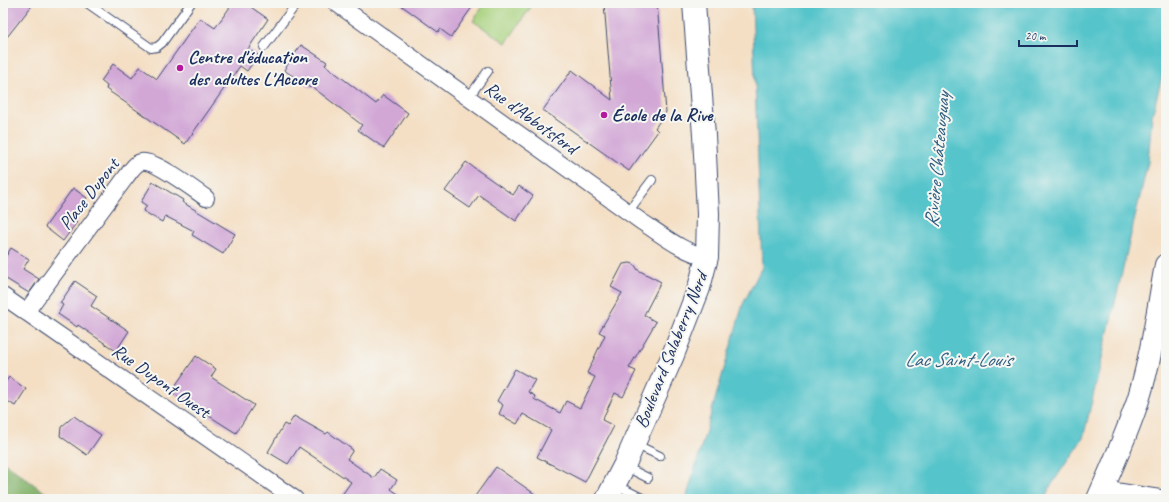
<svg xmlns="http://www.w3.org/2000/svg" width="1169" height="502" font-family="Caveat,sans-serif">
<rect width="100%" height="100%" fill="#f6f6f2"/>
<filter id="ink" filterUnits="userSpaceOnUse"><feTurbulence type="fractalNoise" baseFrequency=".025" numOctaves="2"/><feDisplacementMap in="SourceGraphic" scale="8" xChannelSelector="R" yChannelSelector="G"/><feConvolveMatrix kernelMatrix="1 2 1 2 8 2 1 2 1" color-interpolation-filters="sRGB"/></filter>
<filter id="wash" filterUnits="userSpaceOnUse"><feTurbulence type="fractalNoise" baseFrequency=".012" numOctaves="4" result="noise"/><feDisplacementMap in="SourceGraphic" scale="16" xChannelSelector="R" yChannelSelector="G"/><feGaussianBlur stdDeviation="0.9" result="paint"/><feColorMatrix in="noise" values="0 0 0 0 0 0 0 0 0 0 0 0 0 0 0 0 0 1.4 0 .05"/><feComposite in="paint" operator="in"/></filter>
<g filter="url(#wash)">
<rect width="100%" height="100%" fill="#f4dfc4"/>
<path fill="#a8d27e" stroke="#62806e" d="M 485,3 L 525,3 L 531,7 L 506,43 L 473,21 Z"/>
<path fill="#86b46d" stroke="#507266" d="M 3,462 L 54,499 L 3,499 Z"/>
<path fill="#57c5cb" stroke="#397a94" d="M 752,3 L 1166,3 L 1166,61 L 1152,116 L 1148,162 L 1086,426 L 1083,438 L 1050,487 L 1045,499 L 686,499 L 743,304 L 762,267 Z"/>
<g id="blocks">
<g fill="#d2a7d6">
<path d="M 3,3 L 34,3 L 3,42 Z"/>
<path d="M 233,3 L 245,3 L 268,19 L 248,49 L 258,55 L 247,71 L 240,66 L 185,144 L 106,89 L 107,86 L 101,81 L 113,64 L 132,78 L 140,67 L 157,79 L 200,18 L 215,28 Z"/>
<path d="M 398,3 L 475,3 L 451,37 L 440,29 L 438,32 Z"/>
<path d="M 604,3 L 657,3 L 666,112 L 655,128 L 658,131 L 629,171 L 543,110 L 572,70 L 612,100 Z"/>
<path d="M 301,45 L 327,62 L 325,65 L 376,104 L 383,95 L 408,113 L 384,148 L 358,130 L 362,125 L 311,86 L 310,88 L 284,70 Z"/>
<path d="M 466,162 L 513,195 L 519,186 L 533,196 L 516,221 L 479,195 L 470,208 L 445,191 Z"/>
<path d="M 153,182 L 183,200 L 182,202 L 235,234 L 223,254 L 192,235 L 194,231 L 165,216 L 162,222 L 143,211 L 147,206 L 141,202 Z"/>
<path d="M 73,188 L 87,198 L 73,218 L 77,222 L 63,241 L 45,227 Z"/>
<path d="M 11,248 L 29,259 L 23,269 L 39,279 L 29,293 L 3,277 L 3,261 Z"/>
<path d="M 630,263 L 634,264 L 638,270 L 661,282 L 644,315 L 656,322 L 629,368 L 636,371 L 623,397 L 615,393 L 602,420 L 614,426 L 585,482 L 537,457 L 551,430 L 523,414 L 517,424 L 499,414 L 503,405 L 497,401 L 515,369 L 535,380 L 528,392 L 535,396 L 534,399 L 560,413 L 566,401 L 580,408 L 595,377 L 587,373 L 605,335 L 599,332 L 622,293 L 611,287 L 623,264 Z"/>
<path d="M 75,281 L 97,296 L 91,306 L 129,331 L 116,351 L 78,325 L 77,327 L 58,314 L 63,305 L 60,303 Z"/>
<path d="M 196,356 L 216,369 L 211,377 L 254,405 L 236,433 L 173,393 L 175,386 Z"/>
<path d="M 9,377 L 26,389 L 15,406 L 3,398 L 3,386 Z"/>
<path d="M 74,416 L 101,435 L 87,455 L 60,436 L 61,427 Z"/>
<path d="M 294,416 L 326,434 L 328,432 L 353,450 L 347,459 L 374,478 L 380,469 L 397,480 L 391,489 L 405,499 L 339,499 L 351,482 L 299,447 L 288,464 L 268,452 L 284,424 L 288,426 Z"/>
<path d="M 496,467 L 542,499 L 473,499 Z"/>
</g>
</g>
</g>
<g filter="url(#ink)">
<use href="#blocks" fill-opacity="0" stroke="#3c496d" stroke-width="1"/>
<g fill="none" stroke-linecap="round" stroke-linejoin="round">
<defs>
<g id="lane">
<path d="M 87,3 L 151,48 L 157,47 L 162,43 L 191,3"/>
<path d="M 264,47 L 297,3"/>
<path d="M 468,98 L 488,71"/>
<path d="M 628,212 L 652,180"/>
<path d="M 635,444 L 660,456"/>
<path d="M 624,466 L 648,478"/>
<path d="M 616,485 L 644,499"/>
</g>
<g id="street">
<path d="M 336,3 L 642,222 C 661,234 684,253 707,257"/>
<path d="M 3,296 L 295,499"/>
<path d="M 26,312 L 126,177 C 130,172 134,164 141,162 C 154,159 193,189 206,198"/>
<path d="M 1104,486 L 1115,491 L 1166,499"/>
</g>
<g id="secondary">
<path d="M 607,499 L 624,466 L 673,355 L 699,288 L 707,257 L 708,214 L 704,135 L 694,3"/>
<path d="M 1098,499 C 1113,465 1128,432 1139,397 C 1152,354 1158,309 1166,265"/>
</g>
</defs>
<use href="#lane" stroke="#3c496d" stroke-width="10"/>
<use href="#street" stroke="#3c496d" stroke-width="18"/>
<use href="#secondary" stroke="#3c496d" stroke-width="24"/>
<use href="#lane" stroke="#fff" stroke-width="8"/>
<use href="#street" stroke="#fff" stroke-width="16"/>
<use href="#secondary" stroke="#fff" stroke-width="22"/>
</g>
</g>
<g fill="#b5179e" stroke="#f6f6f2" stroke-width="1.5">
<circle cx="180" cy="68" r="4"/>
<circle cx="604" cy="115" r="4"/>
</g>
<g text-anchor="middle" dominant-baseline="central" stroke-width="4" stroke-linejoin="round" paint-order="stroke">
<g font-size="19" font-weight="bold" fill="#1b2f5e" stroke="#f6f6f2" text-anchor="start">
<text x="188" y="57">Centre d'éducation<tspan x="188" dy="22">des adultes L'Accore</tspan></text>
<text x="612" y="115">École de la Rive</text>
</g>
<g font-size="19" fill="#1b2f5e" stroke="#f6f6f2">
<text transform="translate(531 118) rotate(36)">Rue d'Abbotsford</text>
<text transform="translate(89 194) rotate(-52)">Place Dupont</text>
<text transform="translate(671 350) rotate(-68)">Boulevard Salaberry Nord</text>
<text transform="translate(161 381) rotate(35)">Rue Dupont Ouest</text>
</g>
<g font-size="20" font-style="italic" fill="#2d5c7f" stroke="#f6f6f2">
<text transform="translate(937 160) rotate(-85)">Rivière Châteauguay</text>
<text x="958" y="359">Lac Saint-Louis</text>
</g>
</g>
<rect width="1169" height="502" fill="none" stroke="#f6f6f2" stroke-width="16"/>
<path d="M1019 40v6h58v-6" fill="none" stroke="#1b2f5e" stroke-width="2"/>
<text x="1025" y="40" font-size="12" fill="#1b2f5e" stroke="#f6f6f2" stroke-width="3" paint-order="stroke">20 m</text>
</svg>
